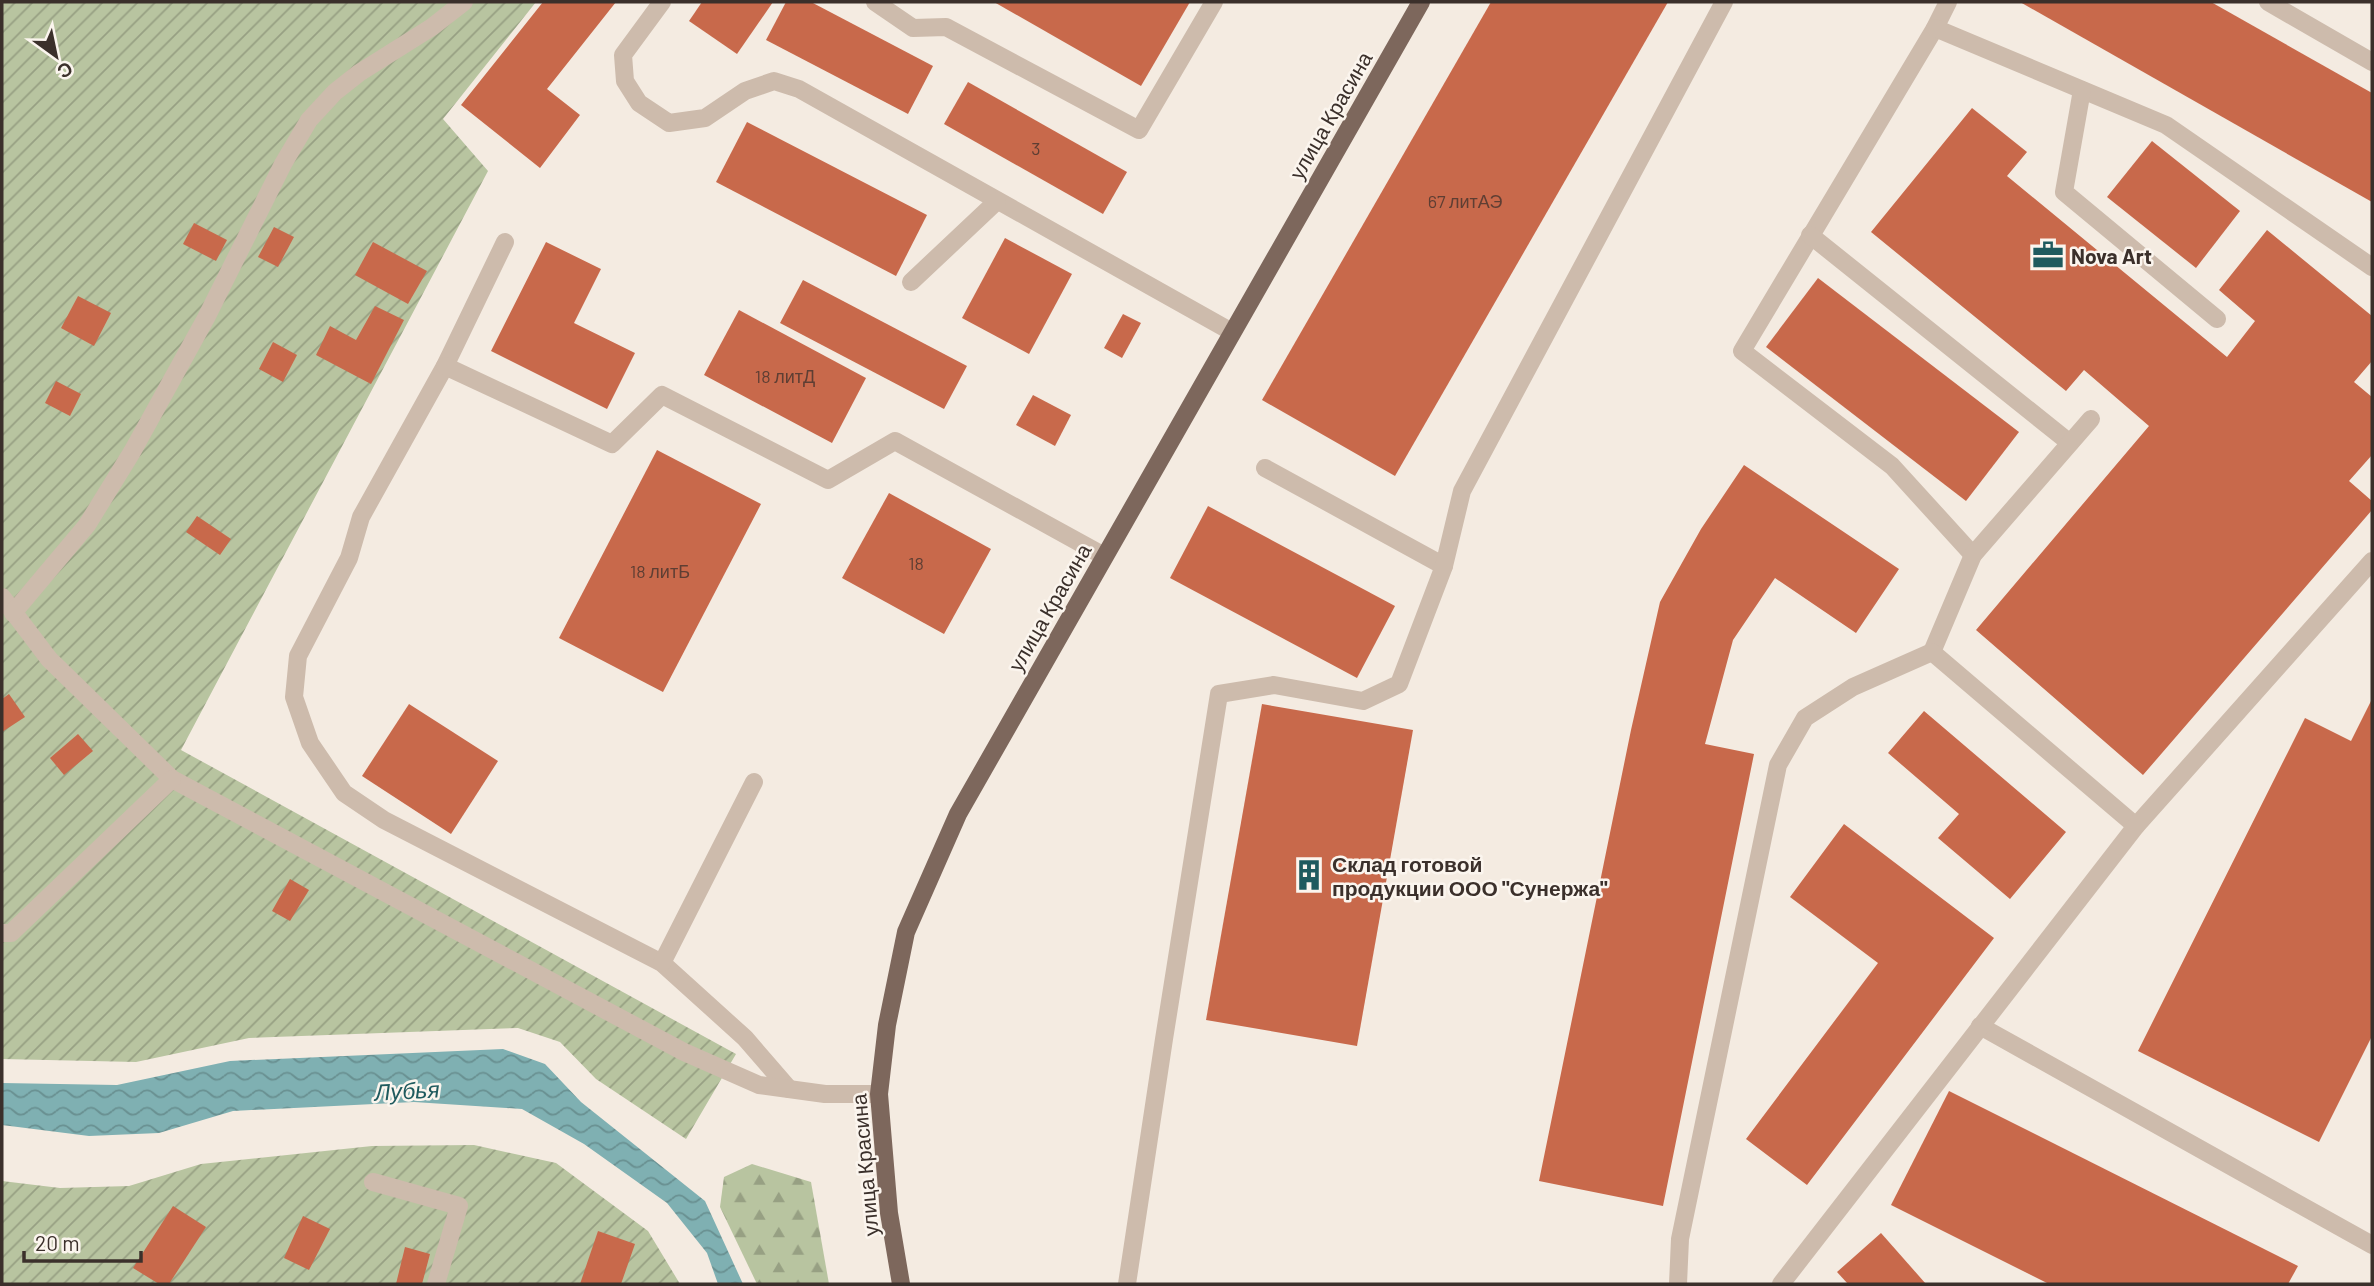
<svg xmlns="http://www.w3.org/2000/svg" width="2374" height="1286" font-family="Barlow,sans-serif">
<defs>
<pattern id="forest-firs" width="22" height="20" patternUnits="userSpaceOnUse" patternTransform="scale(1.75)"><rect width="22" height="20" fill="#b8c4a0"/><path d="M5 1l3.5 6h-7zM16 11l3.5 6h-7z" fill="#97a083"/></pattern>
<pattern id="garden-furrows" width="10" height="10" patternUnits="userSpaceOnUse" patternTransform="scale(1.75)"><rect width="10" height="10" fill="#b8c4a0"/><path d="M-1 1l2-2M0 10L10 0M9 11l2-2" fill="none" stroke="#97a083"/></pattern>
<pattern id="water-waves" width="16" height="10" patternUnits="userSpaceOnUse" patternTransform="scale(1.75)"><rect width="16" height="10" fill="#7fb0b2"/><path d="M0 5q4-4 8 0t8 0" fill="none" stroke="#699091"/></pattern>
</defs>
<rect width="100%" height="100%" fill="#f4ebe1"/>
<path fill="url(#forest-firs)" d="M 752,1164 L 811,1182 L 829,1284 L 757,1284 L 720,1207 L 724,1177 Z"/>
<g fill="url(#garden-furrows)">
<path d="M 2,2 L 536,2 L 443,119 L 488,171 L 181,750 L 736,1054 L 686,1139 L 596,1079 L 560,1042 L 518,1028 L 249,1038 L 136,1062 L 2,1059 Z"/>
<path d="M 474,1145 L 556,1163 L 648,1231 L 680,1284 L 2,1284 L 2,1181 L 60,1188 L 129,1186 L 201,1164 L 372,1146 Z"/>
</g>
<path fill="url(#water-waves)" d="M 503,1049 L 545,1064 L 581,1102 L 705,1201 L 743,1284 L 718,1284 L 707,1253 L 667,1203 L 584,1144 L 522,1109 L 414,1102 L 233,1111 L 159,1133 L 89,1136 L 2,1125 L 2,1083 L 117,1085 L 230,1061 Z"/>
<g fill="#c8694b">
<path d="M 543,2 L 616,2 L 547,89 L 580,115 L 540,168 L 461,105 Z"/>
<path d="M 702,2 L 773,2 L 737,54 L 689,21 Z"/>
<path d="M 786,2 L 811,2 L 933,66 L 908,114 L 766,40 Z"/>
<path d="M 994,2 L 1190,2 L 1141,86 Z"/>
<path d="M 1491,2 L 1668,2 L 1395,476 L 1262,400 Z"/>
<path d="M 2020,2 L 2211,2 L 2372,93 L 2372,202 Z"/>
<path d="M 968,82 L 1127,172 L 1103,214 L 944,124 Z"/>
<path d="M 1972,108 L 2027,152 L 2007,176 L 2227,357 L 2255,321 L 2219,290 L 2267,230 L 2372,316 L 2372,361 L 2354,382 L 2372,397 L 2372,455 L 2349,481 L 2372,501 L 2372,510 L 2143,775 L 1976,630 L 2149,426 L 2084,370 L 2066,391 L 1871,232 Z"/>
<path d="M 747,122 L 927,215 L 896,276 L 716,182 Z"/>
<path d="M 2152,141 L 2240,211 L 2196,268 L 2107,197 Z"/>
<path d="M 194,223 L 227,240 L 216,261 L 183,244 Z"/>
<path d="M 274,227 L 294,237 L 278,267 L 258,257 Z"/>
<path d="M 1005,238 L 1072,274 L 1029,354 L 962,318 Z"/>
<path d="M 373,242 L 427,271 L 408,304 L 355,275 Z"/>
<path d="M 546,242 L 601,269 L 574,323 L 635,353 L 607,409 L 491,351 Z"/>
<path d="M 1818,278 L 2019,432 L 1966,501 L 1766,347 Z"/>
<path d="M 803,280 L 967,366 L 944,409 L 780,323 Z"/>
<path d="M 78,296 L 111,313 L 94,346 L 61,328 Z"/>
<path d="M 375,306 L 404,320 L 371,384 L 316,355 L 330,326 L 356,340 Z"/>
<path d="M 739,310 L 866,378 L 832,443 L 704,375 Z"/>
<path d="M 1123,314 L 1141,323 L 1122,358 L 1104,348 Z"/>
<path d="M 273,342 L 297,355 L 283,382 L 259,369 Z"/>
<path d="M 56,381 L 81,394 L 70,416 L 45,403 Z"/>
<path d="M 1033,395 L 1071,415 L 1055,446 L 1016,425 Z"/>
<path d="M 657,450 L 761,504 L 663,692 L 559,638 Z"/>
<path d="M 1744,465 L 1899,569 L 1856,633 L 1775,578 L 1733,640 L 1705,744 L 1754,754 L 1663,1206 L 1539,1181 L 1631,730 L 1660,602 L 1701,529 Z"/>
<path d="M 889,493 L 991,549 L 944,634 L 842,578 Z"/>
<path d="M 1208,506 L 1395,606 L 1357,678 L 1170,578 Z"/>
<path d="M 197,516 L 231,539 L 220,555 L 186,532 Z"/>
<path d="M 9,694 L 25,717 L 2,732 L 2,699 Z"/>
<path d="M 2372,699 L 2372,1036 L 2319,1142 L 2138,1051 L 2305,718 L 2351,741 Z"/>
<path d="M 409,704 L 498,761 L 451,834 L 362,776 Z"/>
<path d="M 1262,704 L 1413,730 L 1357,1046 L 1206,1020 Z"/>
<path d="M 1924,711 L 2066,832 L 2010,899 L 1938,838 L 1959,814 L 1888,753 Z"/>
<path d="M 78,734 L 93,751 L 64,775 L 50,758 Z"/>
<path d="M 1844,824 L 1994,938 L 1807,1185 L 1746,1139 L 1878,963 L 1790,897 Z"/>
<path d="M 290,879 L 309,890 L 290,921 L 272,911 Z"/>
<path d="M 1949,1091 L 2298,1266 L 2288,1284 L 2049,1284 L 1891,1205 Z"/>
<path d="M 173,1206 L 206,1227 L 169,1284 L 159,1284 L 133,1268 Z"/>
<path d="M 303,1216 L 330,1229 L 309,1270 L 284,1258 Z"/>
<path d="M 598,1231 L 635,1244 L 621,1284 L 580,1284 Z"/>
<path d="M 1881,1233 L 1926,1284 L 1848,1284 L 1837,1272 Z"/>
<path d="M 405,1247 L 430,1254 L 422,1284 L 396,1284 Z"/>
</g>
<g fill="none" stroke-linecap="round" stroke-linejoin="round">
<g stroke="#cdbbac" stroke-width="18">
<path d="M 662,2 L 623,55 L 625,81 L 639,103 L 669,123 L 705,118 L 745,91 L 774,81 L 799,89 L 1232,332"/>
<path d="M 875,2 L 913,28 L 946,27 L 1139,130 L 1214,2"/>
<path d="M 1948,2 L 1935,28 L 1742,351 L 1892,466 L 1973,555"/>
<path d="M 2268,2 L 2372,62"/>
<path d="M 1935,28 L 2166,125 L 2372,267"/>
<path d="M 2082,90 L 2064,192 L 2217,319"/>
<path d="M 1810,235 L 2070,443"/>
<path d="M 505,242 L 445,366 L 361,517 L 349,558 L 298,656 L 294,697 L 310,743 L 344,793 L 384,820 L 662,963 L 745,1038 L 789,1089"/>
<path d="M 911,282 L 997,201"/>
<path d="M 445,366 L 612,444 L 662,395 L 828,480 L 895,441 L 1104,556"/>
<path d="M 1265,468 L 1444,566"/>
<path d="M 2,597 L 49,659 L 172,779 L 684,1052 L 759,1085 L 825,1094 L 879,1094"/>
<path d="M 13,613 L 87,525 L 132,452 L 206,318 L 283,164 L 309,120 L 335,92 L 359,73 L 432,27 L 464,2"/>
<path d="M 1932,652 L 1973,555 L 2091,419"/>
<path d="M 2,933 L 11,933 L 172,779"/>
<path d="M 662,963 L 754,782"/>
<path d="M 1980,1026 L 2372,1245"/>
<path d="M 373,1182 L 459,1206 L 436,1284"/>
<path d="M 1127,1284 L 1164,1039 L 1219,694 L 1274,685 L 1363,701 L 1399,684 L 1444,566 L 1462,491 L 1724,2"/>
<path d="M 1678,1284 L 1680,1239 L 1778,765 L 1805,718 L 1853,687 L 1932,652 L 2136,826"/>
<path d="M 1781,1284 L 2136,826 L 2372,561"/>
</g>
<path stroke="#7d675c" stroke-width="18" d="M 901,1284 L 889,1213 L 879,1094 L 887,1025 L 906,932 L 958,814 L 1421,2"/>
</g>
<defs>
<symbol id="office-bare" viewBox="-9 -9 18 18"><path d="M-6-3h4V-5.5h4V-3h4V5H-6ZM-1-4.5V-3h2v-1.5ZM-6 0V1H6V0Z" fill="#1f5a5e" stroke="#fbf5ee" stroke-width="2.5" paint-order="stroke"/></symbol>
<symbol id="building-bare" viewBox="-9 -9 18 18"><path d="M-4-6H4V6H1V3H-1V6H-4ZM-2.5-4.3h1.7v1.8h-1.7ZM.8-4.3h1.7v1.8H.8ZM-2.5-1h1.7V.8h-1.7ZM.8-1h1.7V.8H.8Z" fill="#1f5a5e" stroke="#fbf5ee" stroke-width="2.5" paint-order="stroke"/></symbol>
</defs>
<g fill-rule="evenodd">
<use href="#office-bare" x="2026" y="233" width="44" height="44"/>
<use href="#building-bare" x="1287" y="853" width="44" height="44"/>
</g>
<g text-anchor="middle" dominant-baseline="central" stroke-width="5" stroke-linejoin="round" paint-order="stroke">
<g font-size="18" fill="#5e3e33">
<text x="1036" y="148">3</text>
<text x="1465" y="201">67 литАЭ</text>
<text x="785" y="376">18 литД</text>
<text x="916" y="563">18</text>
<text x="660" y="571">18 литБ</text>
</g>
<g font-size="21" fill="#3b302b" stroke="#fbf5ee">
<text transform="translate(1330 115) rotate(-60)">улица Красина</text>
<text transform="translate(1049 607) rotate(-60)">улица Красина</text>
<text transform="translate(864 1165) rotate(-95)">улица Красина</text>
</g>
<g font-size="21" font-weight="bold" fill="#3b302b" stroke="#fbf5ee" text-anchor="start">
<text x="2071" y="255">Nova Art</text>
<text x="1332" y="863">Склад готовой<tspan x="1332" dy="24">продукции ООО "Сунержа"</tspan></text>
</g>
<g font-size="23" font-style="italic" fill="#1f5a5e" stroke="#fbf5ee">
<text transform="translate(407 1090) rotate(-3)">Лубья</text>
</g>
</g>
<rect width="2374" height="1286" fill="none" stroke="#3b302b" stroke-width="7"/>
<g transform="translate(56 56) rotate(147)" stroke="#fbf5ee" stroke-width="5" paint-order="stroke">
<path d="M0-5L12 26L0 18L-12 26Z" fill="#3b302b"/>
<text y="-10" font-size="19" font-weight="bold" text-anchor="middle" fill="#3b302b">С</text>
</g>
<path d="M24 1251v10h117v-10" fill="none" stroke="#3b302b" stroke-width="3.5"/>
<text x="35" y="1251" font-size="21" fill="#3b302b" stroke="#fbf5ee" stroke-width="5" paint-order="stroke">20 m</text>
</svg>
